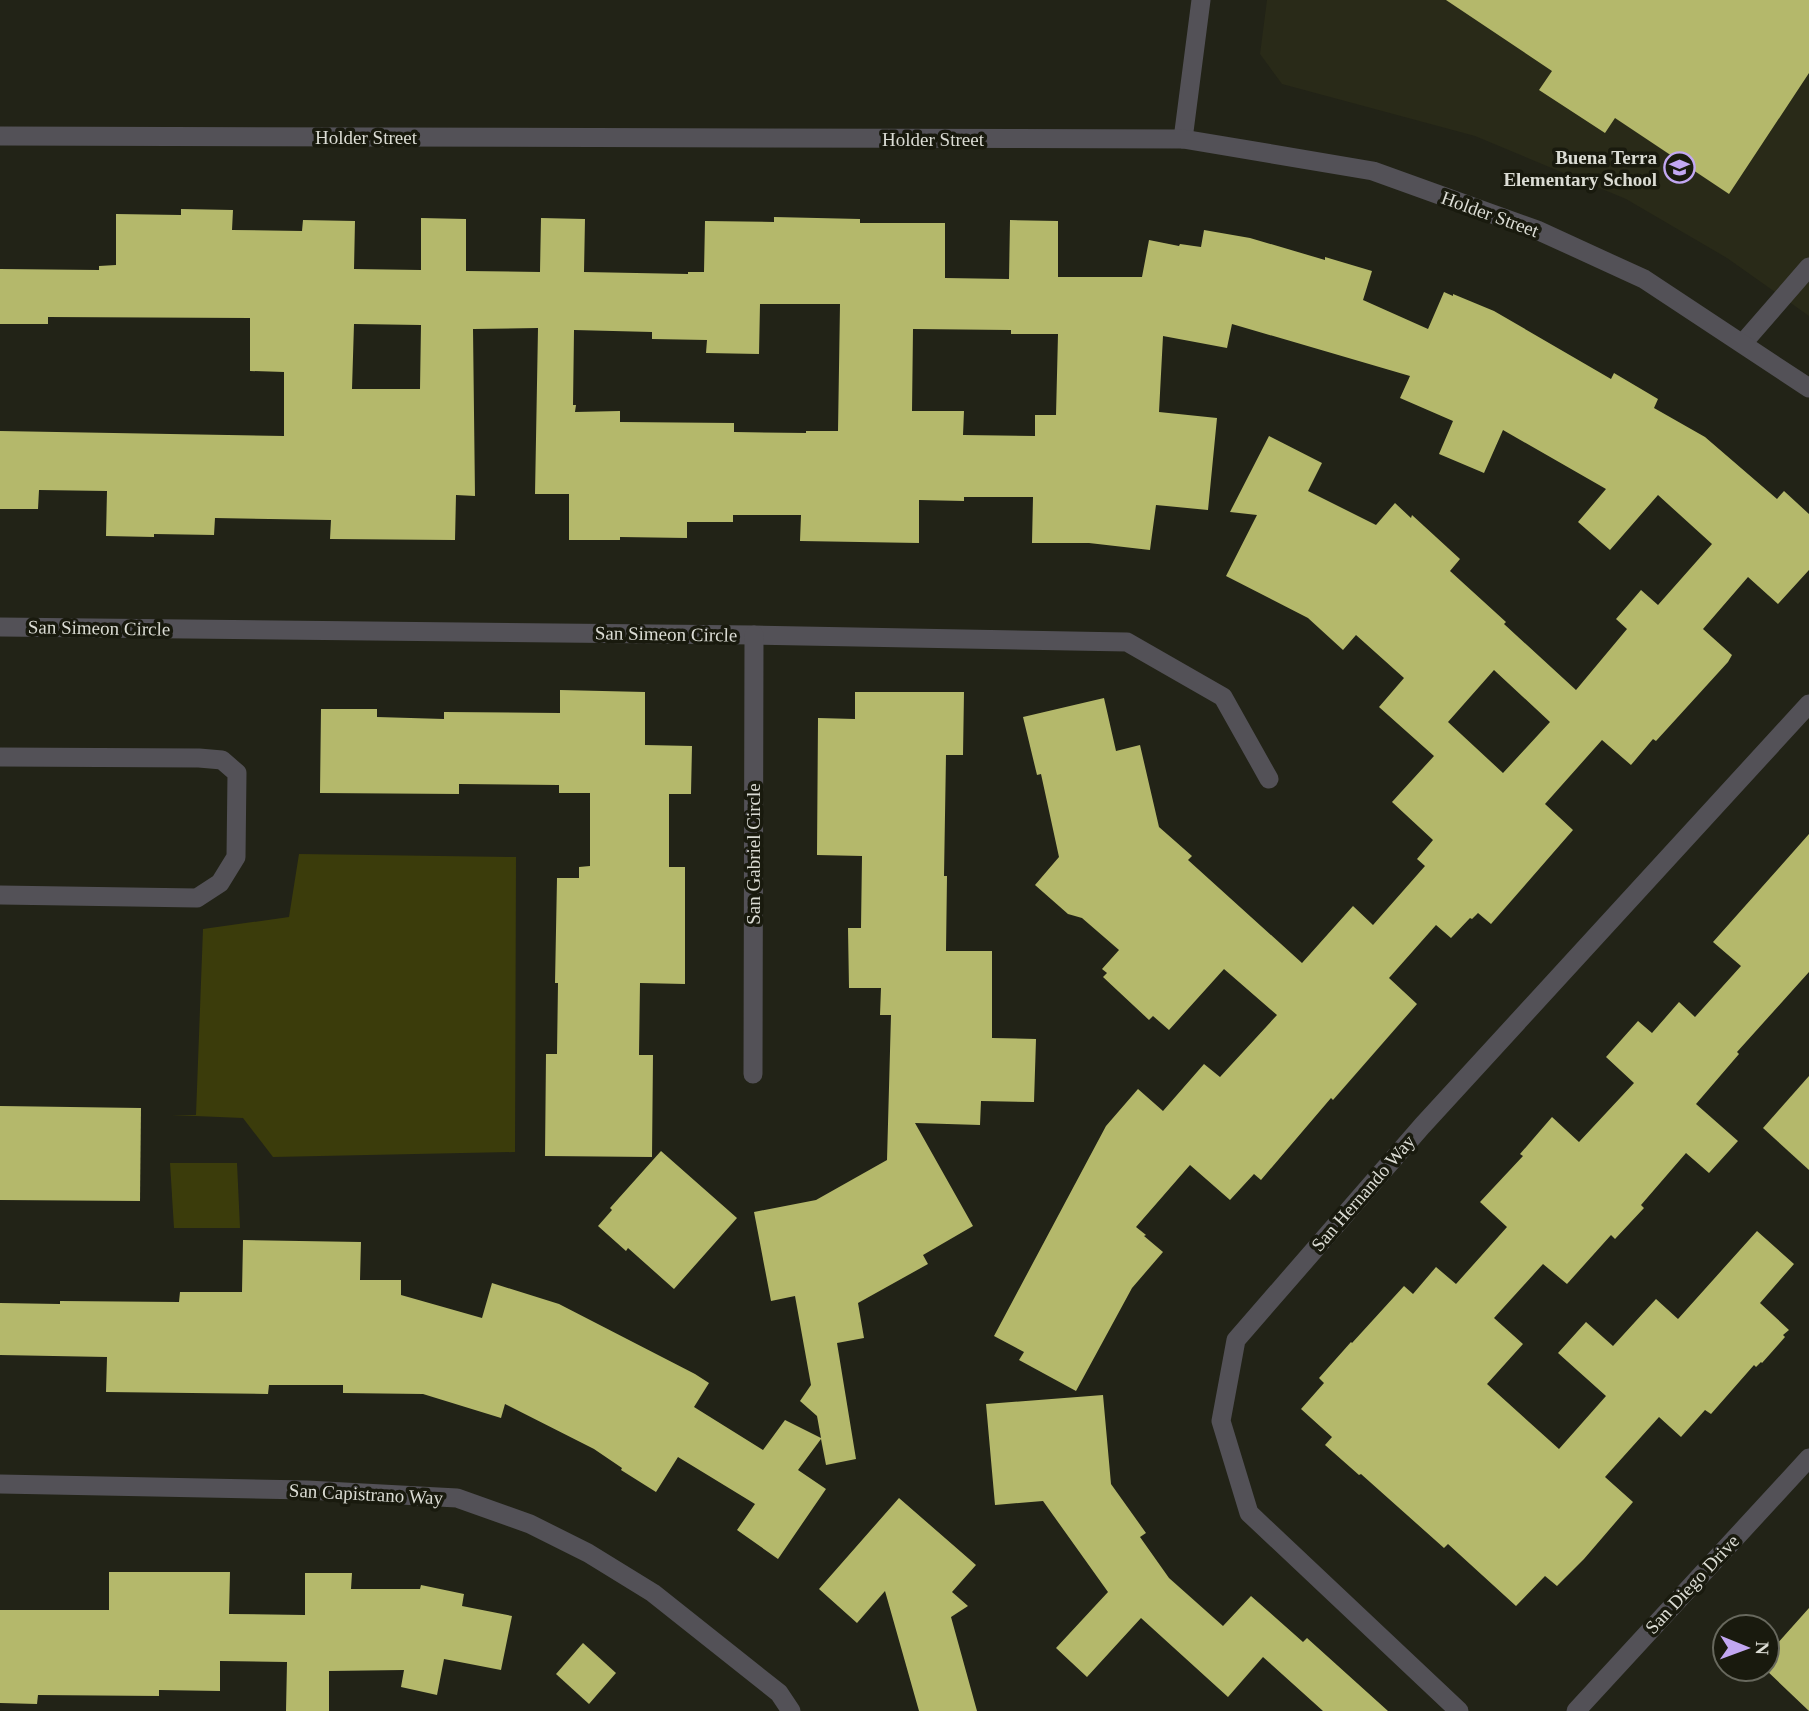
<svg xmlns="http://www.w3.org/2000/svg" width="1809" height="1711" font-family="'Times New Roman',serif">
<rect width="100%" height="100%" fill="#222317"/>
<path fill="#292a18" d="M 1267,0 L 1809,0 L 1809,316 L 1727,258 L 1626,199 L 1475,136 L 1282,84 L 1260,54 Z"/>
<g fill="#3b3c0b">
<path d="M 299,854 L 516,857 L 515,1152 L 273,1157 L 243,1118 L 171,1115 L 196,1115 L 203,929 L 289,917 Z"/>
<path d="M 170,1163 L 237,1163 L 240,1228 L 174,1228 Z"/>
</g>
<g fill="#b4b86b" fill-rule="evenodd">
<path d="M 1446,0 L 1809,0 L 1809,73 L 1729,194 L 1615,118 L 1605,133 L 1539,90 L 1552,71 Z"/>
<path d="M 181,209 L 233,210 L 232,230 L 302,231 L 303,220 L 355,221 L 354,269 L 421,270 L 421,218 L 466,219 L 466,271 L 540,272 L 541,218 L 585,219 L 584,272 L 688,274 L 688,272 L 704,272 L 705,221 L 774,222 L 774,217 L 860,219 L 860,223 L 945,223 L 945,278 L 1009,279 L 1010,220 L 1058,221 L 1058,277 L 1142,277 L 1149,240 L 1179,246 L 1180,244 L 1201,247 L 1204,230 L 1250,238 L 1325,260 L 1325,257 L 1372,271 L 1363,300 L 1428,329 L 1444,292 L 1453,296 L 1453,294 L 1494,311 L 1611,379 L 1614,373 L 1658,399 L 1654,408 L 1705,437 L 1777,499 L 1784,491 L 1809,514 L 1809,570 L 1778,604 L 1748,577 L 1703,629 L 1732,655 L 1728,662 L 1656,741 L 1653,739 L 1631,765 L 1602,740 L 1545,804 L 1573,830 L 1491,924 L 1478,913 L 1472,919 L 1470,918 L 1451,938 L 1436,925 L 1389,978 L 1417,1004 L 1333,1100 L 1331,1098 L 1261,1180 L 1254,1174 L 1230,1200 L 1190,1165 L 1136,1227 L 1146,1235 L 1144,1236 L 1163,1252 L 1132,1288 L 1076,1391 L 1019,1360 L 1024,1352 L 994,1336 L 1106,1126 L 1138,1089 L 1163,1111 L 1204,1064 L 1220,1077 L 1277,1015 L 1224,969 L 1169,1030 L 1153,1016 L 1149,1020 L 1103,977 L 1107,973 L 1102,969 L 1119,950 L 1082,918 L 1068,914 L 1035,885 L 1059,857 L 1041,774 L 1037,775 L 1023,717 L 1104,698 L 1116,751 L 1140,745 L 1159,827 L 1192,856 L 1188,860 L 1302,963 L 1353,906 L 1373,925 L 1425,866 L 1417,859 L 1433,840 L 1392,802 L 1434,756 L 1379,707 L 1404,678 L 1356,635 L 1343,650 L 1308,618 L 1226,576 L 1257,515 L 1230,512 L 1269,436 L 1322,463 L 1308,491 L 1376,525 L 1395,503 L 1411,518 L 1412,515 L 1460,559 L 1450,571 L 1506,622 L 1504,624 L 1576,690 L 1627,629 L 1616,619 L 1641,590 L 1658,605 L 1712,544 L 1658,495 L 1610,550 L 1578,522 L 1606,489 L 1503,430 L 1484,473 L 1439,454 L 1453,421 L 1400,398 L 1410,376 L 1232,324 L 1227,348 L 1163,336 L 1159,412 L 1217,418 L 1208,510 L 1156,505 L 1150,550 L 1089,543 L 1032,543 L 1033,497 L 964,497 L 964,501 L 919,500 L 919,543 L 800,541 L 801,515 L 733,515 L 733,522 L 687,522 L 687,538 L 620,537 L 620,540 L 569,540 L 569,494 L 535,494 L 538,328 L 473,329 L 475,496 L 456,495 L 455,540 L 330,539 L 331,520 L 215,518 L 214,535 L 154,534 L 154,537 L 106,536 L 107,491 L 39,490 L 38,509 L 0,509 L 0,431 L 284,436 L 284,372 L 250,371 L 250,318 L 48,317 L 48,324 L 0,324 L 0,269 L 99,270 L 99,266 L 116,265 L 116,214 L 181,215 ZM 760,304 L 840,304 L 838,431 L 806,431 L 806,433 L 734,432 L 734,423 L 620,422 L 620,411 L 575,412 L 576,405 L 573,405 L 574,330 L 652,332 L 652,339 L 707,340 L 706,353 L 759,354 ZM 354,324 L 421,325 L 420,389 L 352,389 ZM 913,329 L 1011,330 L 1011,334 L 1058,334 L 1056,415 L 1035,415 L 1035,436 L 963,435 L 964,411 L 912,411 ZM 1494,670 L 1550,722 L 1503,773 L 1448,722 Z"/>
<path d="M 560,690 L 645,692 L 645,745 L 692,746 L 691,794 L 669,794 L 669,867 L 685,867 L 685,984 L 640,983 L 639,1055 L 653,1055 L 652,1157 L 545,1156 L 546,1054 L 557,1054 L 558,983 L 555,983 L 557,878 L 579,878 L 579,867 L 590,866 L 590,793 L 559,793 L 559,785 L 459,784 L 459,794 L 320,793 L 321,709 L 377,709 L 377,717 L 444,719 L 444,712 L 560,713 Z"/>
<path d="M 855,692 L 964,692 L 963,755 L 946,755 L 944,876 L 947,876 L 946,951 L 992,951 L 992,1038 L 1036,1039 L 1034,1102 L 981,1101 L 980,1125 L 915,1123 L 973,1226 L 923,1255 L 928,1264 L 858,1303 L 864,1338 L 837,1343 L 856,1459 L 826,1465 L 821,1439 L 798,1470 L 826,1489 L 778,1559 L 737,1530 L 755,1504 L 678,1457 L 656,1492 L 621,1470 L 622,1468 L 594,1449 L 505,1404 L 501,1418 L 423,1394 L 343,1393 L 343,1385 L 269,1385 L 268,1394 L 106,1392 L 107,1357 L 0,1355 L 0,1303 L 60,1304 L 60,1301 L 179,1302 L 180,1292 L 242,1292 L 243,1240 L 361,1242 L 360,1280 L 401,1280 L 401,1295 L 482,1318 L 492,1283 L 559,1304 L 695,1374 L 709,1383 L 694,1407 L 763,1450 L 785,1420 L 821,1438 L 817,1416 L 800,1401 L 811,1385 L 795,1296 L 771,1301 L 754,1212 L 816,1200 L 887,1160 L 891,1015 L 880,1015 L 881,988 L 849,988 L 848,928 L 861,928 L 862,856 L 817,855 L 818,718 L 855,719 Z"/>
<path d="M 1809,834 L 1809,972 L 1737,1052 L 1739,1054 L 1696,1104 L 1738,1141 L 1709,1173 L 1686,1153 L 1641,1205 L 1644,1208 L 1615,1239 L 1611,1235 L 1567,1284 L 1543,1264 L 1494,1318 L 1523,1344 L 1487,1384 L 1559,1449 L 1606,1396 L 1558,1353 L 1586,1322 L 1613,1346 L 1656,1299 L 1678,1319 L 1757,1231 L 1794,1264 L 1760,1303 L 1789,1330 L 1783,1335 L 1785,1337 L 1762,1363 L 1761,1362 L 1756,1367 L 1754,1365 L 1711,1414 L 1705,1410 L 1681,1437 L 1659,1417 L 1605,1477 L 1633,1502 L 1584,1559 L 1557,1586 L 1545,1576 L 1516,1606 L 1448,1544 L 1444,1548 L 1361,1474 L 1359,1475 L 1325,1445 L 1332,1437 L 1301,1409 L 1324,1383 L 1319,1378 L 1351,1342 L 1352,1343 L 1404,1286 L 1413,1294 L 1436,1267 L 1456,1284 L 1507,1227 L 1480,1202 L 1523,1156 L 1520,1154 L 1552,1117 L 1579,1142 L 1634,1083 L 1606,1057 L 1638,1021 L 1652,1033 L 1679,1002 L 1695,1017 L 1741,966 L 1713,942 Z"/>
<path d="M 1809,1076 L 1809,1170 L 1763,1128 Z"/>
<path d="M 0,1106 L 141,1108 L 140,1201 L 0,1200 Z"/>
<path d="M 661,1151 L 737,1218 L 674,1289 L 628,1248 L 626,1251 L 598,1226 L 612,1210 L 610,1208 Z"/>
<path d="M 1103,1395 L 1111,1484 L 1146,1533 L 1140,1537 L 1169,1578 L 1223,1626 L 1251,1596 L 1303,1642 L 1307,1638 L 1388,1711 L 1323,1711 L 1263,1657 L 1228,1697 L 1141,1618 L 1087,1677 L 1056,1648 L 1108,1592 L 1043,1501 L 995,1505 L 986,1404 Z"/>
<path d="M 899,1498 L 976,1565 L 952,1592 L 968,1606 L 951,1617 L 977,1711 L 919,1711 L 885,1591 L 857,1623 L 819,1589 Z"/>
<path d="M 109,1572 L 230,1572 L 229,1614 L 305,1615 L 305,1573 L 352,1573 L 351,1589 L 420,1589 L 421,1585 L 464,1594 L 462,1606 L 512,1616 L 501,1670 L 444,1659 L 437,1695 L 401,1687 L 404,1670 L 329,1671 L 329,1711 L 286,1711 L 287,1662 L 220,1661 L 220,1691 L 159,1690 L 159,1696 L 38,1695 L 37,1704 L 0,1703 L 0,1610 L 109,1610 Z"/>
<path d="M 1809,1608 L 1809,1711 L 1765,1669 L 1767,1669 L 1767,1655 Z"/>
<path d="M 583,1643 L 616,1673 L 589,1704 L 556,1674 Z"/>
</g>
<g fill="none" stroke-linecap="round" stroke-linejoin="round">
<g stroke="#535157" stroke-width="19">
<path d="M 1743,343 L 1809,267"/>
<path d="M 0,757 L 199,758 L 222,760 L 237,773 L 236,857 L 220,883 L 197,898 L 0,895"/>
</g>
<g stroke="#535157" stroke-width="19">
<path d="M 1183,139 L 1201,0"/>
<path d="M 0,627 L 754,635 L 1127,642 L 1223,697 L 1269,779"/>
<path d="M 753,1074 L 754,635"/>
<path d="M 0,1484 L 307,1490 L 457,1498 L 530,1524 L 588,1553 L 653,1593 L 779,1693 L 791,1711"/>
<path d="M 1459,1711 L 1249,1513 L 1221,1421 L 1236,1340 L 1422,1126 L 1809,704"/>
<path d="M 1576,1711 L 1809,1458"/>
</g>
<path stroke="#535157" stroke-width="19" d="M 0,136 L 1183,139 L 1373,171 L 1537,230 L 1644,279 L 1809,388"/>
</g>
<defs>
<symbol id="school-ring" viewBox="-11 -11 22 22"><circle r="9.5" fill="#191a0e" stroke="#c2a7f2" stroke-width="1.5"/><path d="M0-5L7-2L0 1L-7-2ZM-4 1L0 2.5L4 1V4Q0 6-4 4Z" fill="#c2a7f2"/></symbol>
</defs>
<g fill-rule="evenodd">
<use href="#school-ring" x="1662" y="150" width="35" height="35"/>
</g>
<g text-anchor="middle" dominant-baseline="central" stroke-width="7" stroke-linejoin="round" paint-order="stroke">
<g font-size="19" fill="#dbdcd4" stroke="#191a0e">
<text x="366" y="137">Holder Street</text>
<text x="933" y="139">Holder Street</text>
<text transform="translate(1490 214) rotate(20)">Holder Street</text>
<text transform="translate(99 628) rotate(1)">San Simeon Circle</text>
<text transform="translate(666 634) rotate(1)">San Simeon Circle</text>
<text transform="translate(753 854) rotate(-90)">San Gabriel Circle</text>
<text transform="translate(1363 1193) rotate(-49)">San Hernando Way</text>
<text transform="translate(366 1494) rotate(3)">San Capistrano Way</text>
<text transform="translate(1692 1584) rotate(-47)">San Diego Drive</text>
</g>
<g font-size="19" font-weight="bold" fill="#dbdcd4" stroke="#191a0e" text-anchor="end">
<text x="1657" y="157">Buena Terra<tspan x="1657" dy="22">Elementary School</tspan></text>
</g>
</g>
<g transform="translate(1746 1648) rotate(91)"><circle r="33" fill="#191a0e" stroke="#67685d" stroke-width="2"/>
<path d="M0-5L12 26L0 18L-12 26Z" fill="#c2a7f2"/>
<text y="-10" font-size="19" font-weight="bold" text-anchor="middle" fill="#dbdcd4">N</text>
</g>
</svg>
